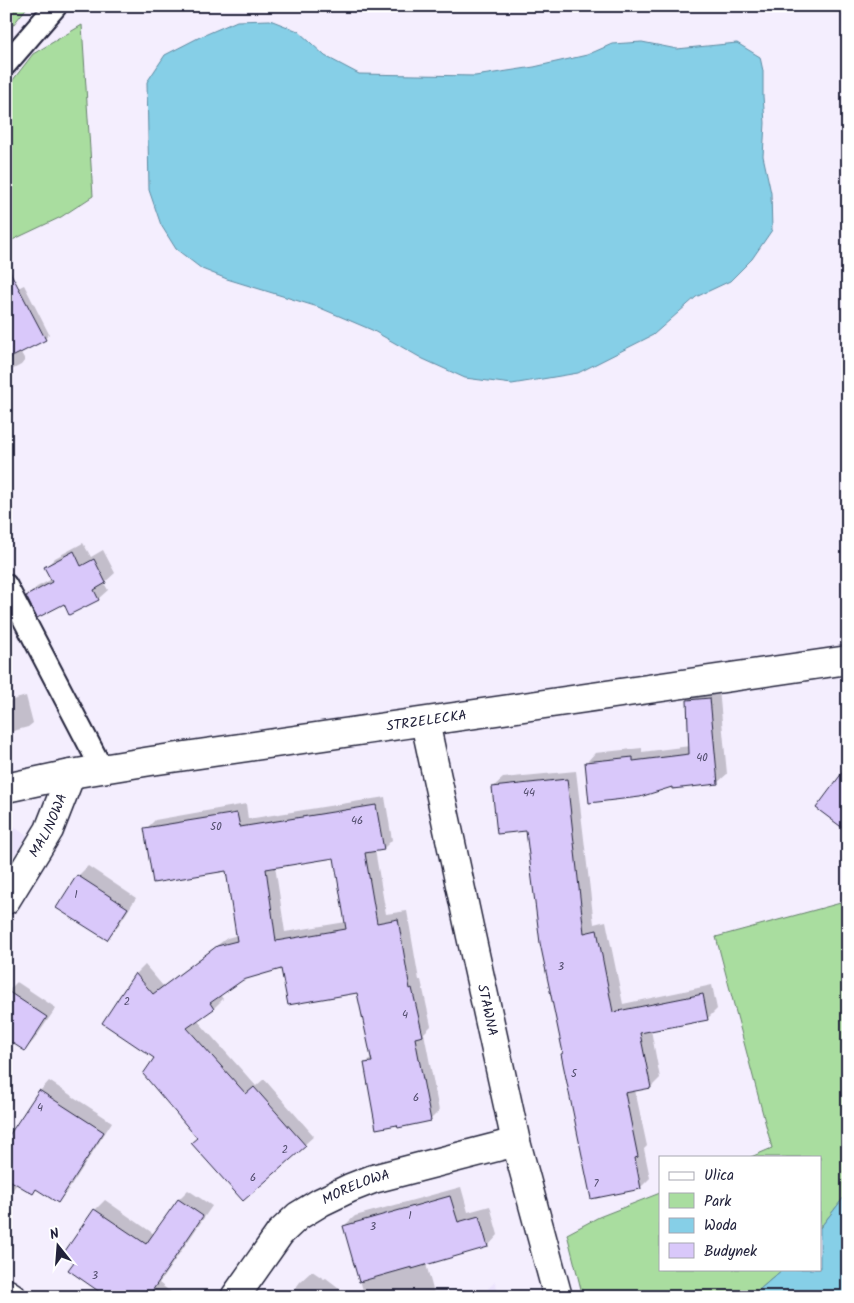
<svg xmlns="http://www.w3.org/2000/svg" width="854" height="1303" font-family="Kalam,sans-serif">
<rect width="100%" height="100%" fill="#f4eefe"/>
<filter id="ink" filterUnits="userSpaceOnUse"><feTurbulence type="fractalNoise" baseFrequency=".02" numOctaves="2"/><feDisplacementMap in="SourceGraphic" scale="10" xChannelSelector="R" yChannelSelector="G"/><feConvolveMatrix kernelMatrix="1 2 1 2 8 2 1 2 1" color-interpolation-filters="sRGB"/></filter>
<g filter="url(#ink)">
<g fill="#ece3fd">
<path d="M 6,821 L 27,836 L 6,866 Z"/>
<path d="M 495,1282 L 500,1297 L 479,1297 Z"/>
</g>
<g fill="#a9dd9f" stroke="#66806d">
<path d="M 6,6 L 28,6 L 6,34 Z"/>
<path d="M 82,25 L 93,196 L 61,217 L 6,243 L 6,89 L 33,54 Z"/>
<path d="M 848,901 L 848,1192 L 820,1228 L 820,1157 L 751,1157 L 772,1148 L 716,937 Z"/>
<path d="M 660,1193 L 660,1269 L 783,1269 L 751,1297 L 583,1297 L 567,1234 L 599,1217 Z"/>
</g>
<g fill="#86cfe7" stroke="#5e8aa2">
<path d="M 270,20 L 298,31 L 325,56 L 359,74 L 475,76 L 534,67 L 587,55 L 612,44 L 642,42 L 677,49 L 737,43 L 760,57 L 763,71 L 763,96 L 765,123 L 763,156 L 771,193 L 772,230 L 752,259 L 730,281 L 696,297 L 653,335 L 578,373 L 512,384 L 465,378 L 423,359 L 372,330 L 318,307 L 227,279 L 202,269 L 176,249 L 161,225 L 149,190 L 147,82 L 165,55 L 200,37 L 237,21 Z"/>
<path d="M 848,1192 L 848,1297 L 751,1297 L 783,1269 L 820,1269 L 820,1228 Z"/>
</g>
<g fill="#0003" fill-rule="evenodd">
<path d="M 24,285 L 49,334 L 45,339 L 20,351 L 25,360 L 21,365 L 6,373 L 6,294 Z"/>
<path d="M 6,379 L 12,390 L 6,395 Z"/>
<path d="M 83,543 L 91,557 L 103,550 L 115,573 L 104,583 L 108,590 L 98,599 L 64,603 L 27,596 L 37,587 L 52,579 L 46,567 L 55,558 Z"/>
<path d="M 719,689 L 727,774 L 717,783 L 673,786 L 586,763 L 595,753 L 642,748 L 642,752 L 690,746 L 688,700 L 698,691 Z"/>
<path d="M 26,696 L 33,723 L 28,727 L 6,733 L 6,702 Z"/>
<path d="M 576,771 L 594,924 L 606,921 L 623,1004 L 712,985 L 717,1009 L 707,1019 L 651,1030 L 660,1078 L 651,1087 L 635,1090 L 647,1146 L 644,1149 L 650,1178 L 640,1188 L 564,1053 L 527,830 L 493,787 L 503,778 Z"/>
<path d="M 385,797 L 392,840 L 383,849 L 375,850 L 386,914 L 407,911 L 419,980 L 421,980 L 431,1026 L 424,1033 L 439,1111 L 430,1120 L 365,1064 L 372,1057 L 358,991 L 282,968 L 243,979 L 220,995 L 223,999 L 214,1008 L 197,1020 L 256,1086 L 264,1079 L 314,1136 L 243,1200 L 198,1138 L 156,1057 L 104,1023 L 136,974 L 145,965 L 163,986 L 227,938 L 238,935 L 227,870 L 146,829 L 155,820 L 246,804 L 248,819 ZM 335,856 L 346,922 L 285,932 L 275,866 Z"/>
<path d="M 88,866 L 136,898 L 116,929 L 106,939 L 78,876 Z"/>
<path d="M 17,982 L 56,1008 L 34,1040 L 25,1050 L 8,991 Z"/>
<path d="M 49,1081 L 112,1122 L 67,1192 L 58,1201 L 37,1188 L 32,1193 L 17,1183 L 6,1201 L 6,1132 L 11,1135 L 40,1091 Z"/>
<path d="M 461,1187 L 468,1212 L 490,1206 L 498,1235 L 488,1246 L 426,1264 L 435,1297 L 365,1297 L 344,1226 L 355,1216 Z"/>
<path d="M 188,1190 L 212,1206 L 159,1283 L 177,1297 L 110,1297 L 76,1261 L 65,1254 L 95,1210 L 105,1200 L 154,1234 L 179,1199 Z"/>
<path d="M 312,1271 L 324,1279 L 326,1278 L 351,1297 L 289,1297 L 300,1282 Z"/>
</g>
<g fill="#d9c8fa" stroke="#22223b" fill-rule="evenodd">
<path d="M 6,264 L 46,340 L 6,360 Z"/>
<path d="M 74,551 L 81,566 L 94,559 L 106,583 L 94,590 L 99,600 L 69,615 L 64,604 L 37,618 L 26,596 L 52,582 L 44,567 Z"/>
<path d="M 710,698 L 718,784 L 672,789 L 672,787 L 640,797 L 589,803 L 585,762 L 633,757 L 633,761 L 689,754 L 687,700 Z"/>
<path d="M 848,765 L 848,832 L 816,808 Z"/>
<path d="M 567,779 L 584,933 L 597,930 L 613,1012 L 703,994 L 708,1020 L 640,1033 L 651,1088 L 625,1093 L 638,1157 L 635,1158 L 641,1189 L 591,1199 L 561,1054 L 563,1053 L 540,943 L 526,831 L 497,834 L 492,787 Z"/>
<path d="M 376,805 L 384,850 L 365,853 L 377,923 L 398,919 L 410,989 L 412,988 L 423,1036 L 415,1038 L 431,1121 L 398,1128 L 397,1125 L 376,1129 L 364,1063 L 372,1062 L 357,993 L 288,1005 L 281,969 L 243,980 L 210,1003 L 214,1009 L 187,1028 L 246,1094 L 254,1087 L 306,1146 L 243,1201 L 191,1143 L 197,1138 L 143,1074 L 154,1058 L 102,1023 L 135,973 L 153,994 L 217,946 L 237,941 L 226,871 L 153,883 L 144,828 L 237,813 L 240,827 ZM 334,858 L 346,929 L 276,941 L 266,869 Z"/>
<path d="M 77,875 L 128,908 L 107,940 L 56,908 Z"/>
<path d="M 6,990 L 47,1017 L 25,1051 L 6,1039 Z"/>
<path d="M 39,1090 L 104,1132 L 58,1203 L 36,1189 L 33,1194 L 6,1178 L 6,1140 Z"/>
<path d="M 450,1196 L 458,1222 L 479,1216 L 488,1247 L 412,1269 L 412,1267 L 359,1282 L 343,1226 Z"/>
<path d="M 178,1199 L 203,1216 L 148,1297 L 107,1297 L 68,1270 L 74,1262 L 63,1254 L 94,1209 L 146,1244 Z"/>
</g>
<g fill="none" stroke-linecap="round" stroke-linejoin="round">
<defs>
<g id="lane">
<path d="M 6,64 L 56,6"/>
<path d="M 6,585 L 102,769"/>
</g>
<g id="street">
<path id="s1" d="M 425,722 L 469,927 L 516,1142 L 558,1297"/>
<path id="s2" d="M 6,788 L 71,774 L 151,761 L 848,660"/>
<path id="s3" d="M 6,900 L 49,830 L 71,774"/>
<path d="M 6,1293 L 12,1297"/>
<path id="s4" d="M 235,1297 L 280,1233 L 298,1216 L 321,1202 L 350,1188 L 373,1179 L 516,1142"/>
</g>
</defs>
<use href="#lane" stroke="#22223b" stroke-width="25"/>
<use href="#street" stroke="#22223b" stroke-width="31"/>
<use href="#lane" stroke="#fff" stroke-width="21"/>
<use href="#street" stroke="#fff" stroke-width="28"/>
</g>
</g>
<g text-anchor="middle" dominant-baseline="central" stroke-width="5" stroke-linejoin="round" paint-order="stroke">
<g font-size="11" fill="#504c6b">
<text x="702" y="758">40</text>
<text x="529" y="793">44</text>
<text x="357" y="821">46</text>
<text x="216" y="827">50</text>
<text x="76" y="895">1</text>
<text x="561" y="967">3</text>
<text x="127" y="1002">2</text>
<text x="405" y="1015">4</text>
<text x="574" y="1074">5</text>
<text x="416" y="1098">6</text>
<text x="40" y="1108">4</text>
<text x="285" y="1150">2</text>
<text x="253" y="1178">6</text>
<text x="596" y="1184">7</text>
<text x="410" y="1216">1</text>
<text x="373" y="1227">3</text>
<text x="95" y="1276">3</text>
</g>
<g font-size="14" fill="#22223b" stroke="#fff">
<text stroke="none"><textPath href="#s2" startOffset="426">STRZELECKA</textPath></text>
<text stroke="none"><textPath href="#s3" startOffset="86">MALINOWA</textPath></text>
<text stroke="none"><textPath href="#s1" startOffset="295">STAWNA</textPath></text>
<text stroke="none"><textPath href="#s4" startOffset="168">MORELOWA</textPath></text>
</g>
</g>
<rect width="854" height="1303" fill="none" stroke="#fff" stroke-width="25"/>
<rect x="12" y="12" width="829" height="1278" fill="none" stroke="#22223b" stroke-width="2" filter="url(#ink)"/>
<rect x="659" y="1156" width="162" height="115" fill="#ffffff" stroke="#a7a7b1"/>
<rect x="669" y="1172" width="25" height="8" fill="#ffffff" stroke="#a7a7b1"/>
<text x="704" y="1180" font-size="15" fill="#22223b">Ulica</text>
<rect x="669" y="1193" width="25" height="15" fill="#a9dd9f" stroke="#a7a7b1"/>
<text x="704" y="1206" font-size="15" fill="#22223b">Park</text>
<rect x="669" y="1218" width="25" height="15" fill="#86cfe7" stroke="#a7a7b1"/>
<text x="704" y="1230" font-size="15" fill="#22223b">Woda</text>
<rect x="669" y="1243" width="25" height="15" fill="#d9c8fa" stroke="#a7a7b1"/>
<text x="704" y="1256" font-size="15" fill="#22223b">Budynek</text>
<g transform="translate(58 1246) rotate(343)" stroke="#ffffff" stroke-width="4" paint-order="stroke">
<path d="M0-4L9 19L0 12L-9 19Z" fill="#22223b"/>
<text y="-8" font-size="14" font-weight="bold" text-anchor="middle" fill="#22223b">N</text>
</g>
</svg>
